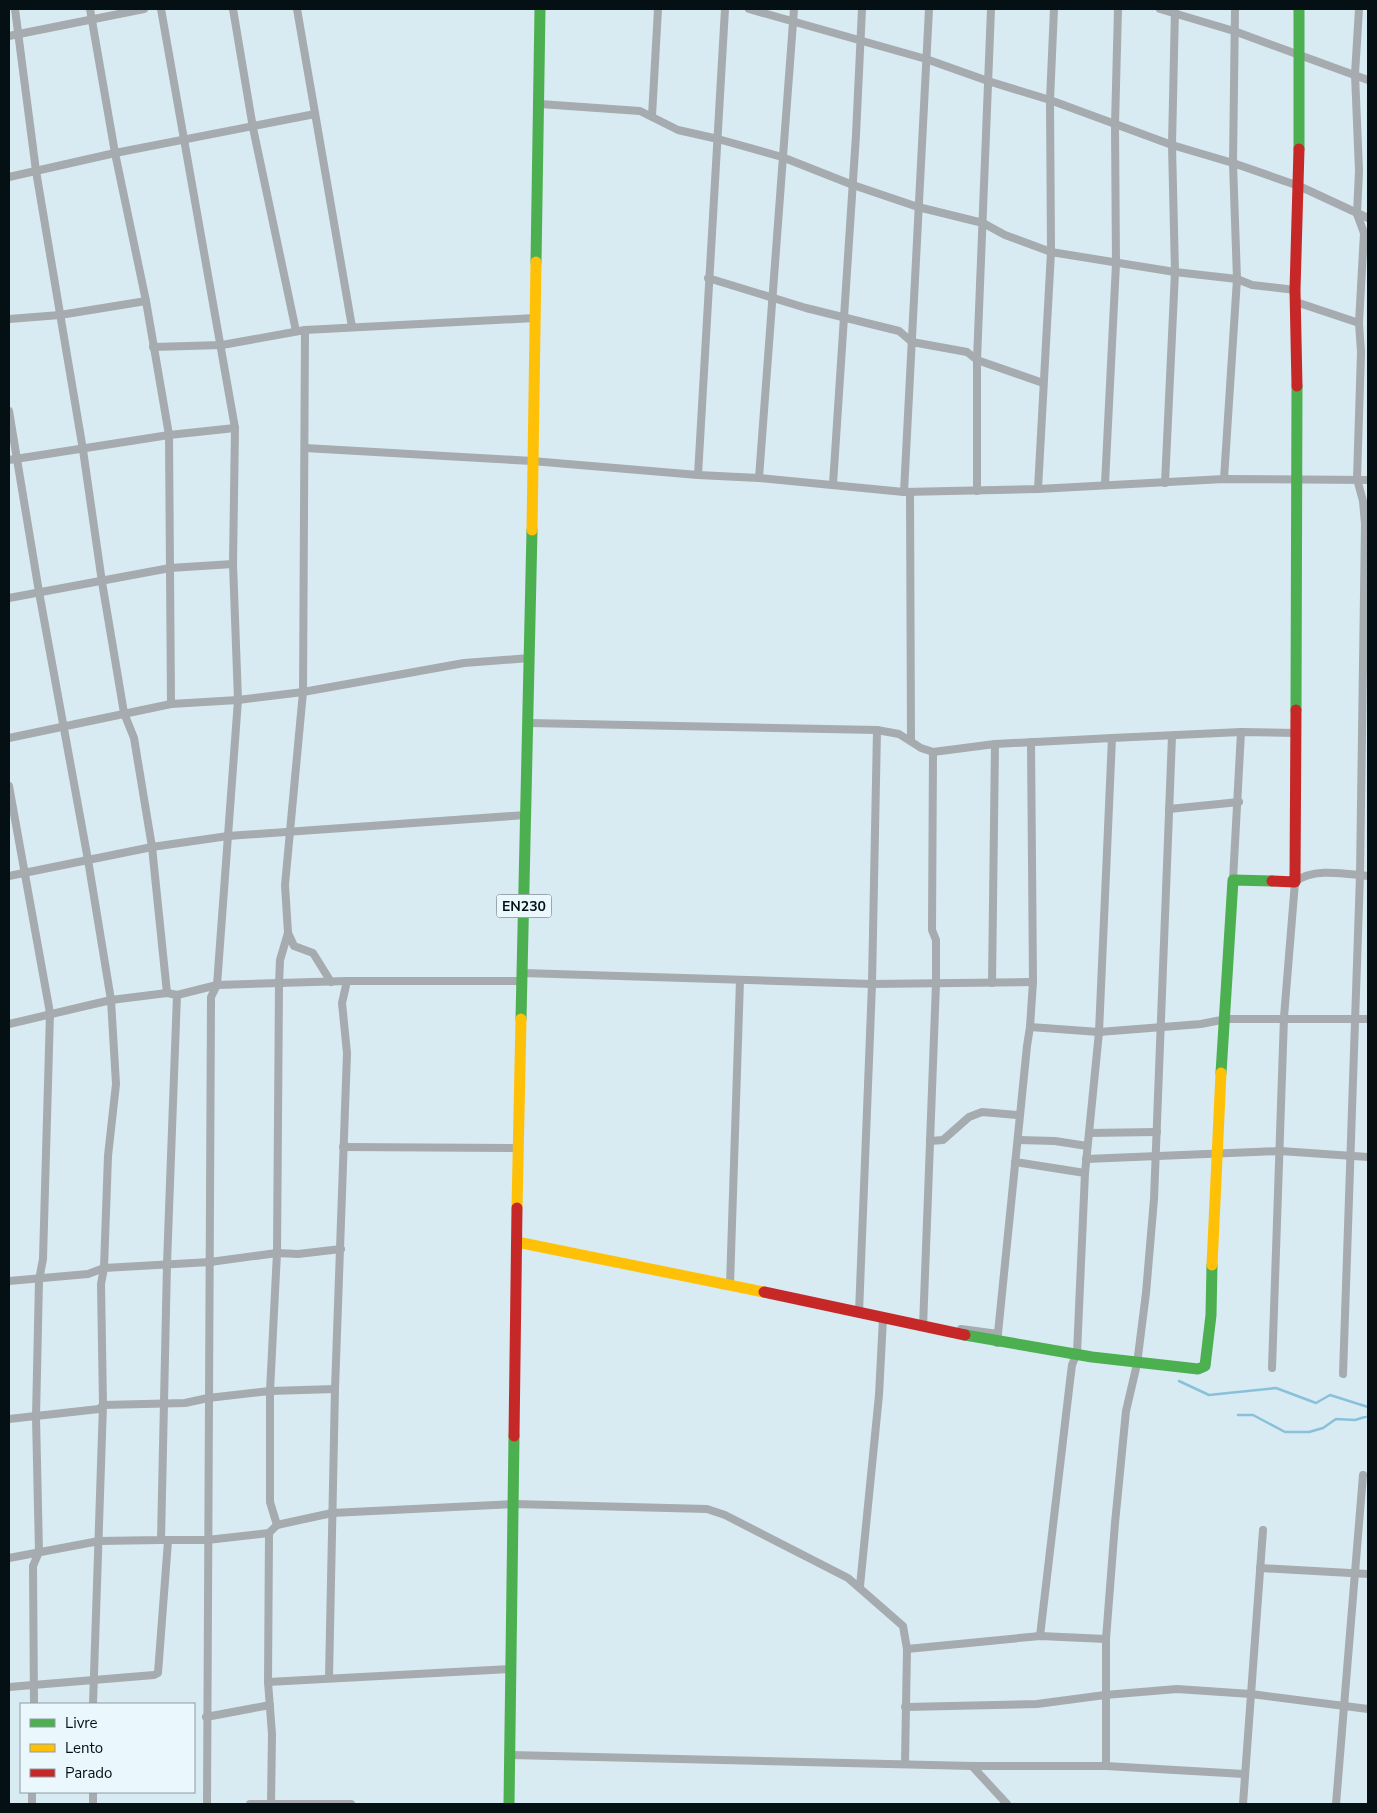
<svg xmlns="http://www.w3.org/2000/svg" width="1377" height="1813" font-family="'Nunito Sans',sans-serif">
<rect width="100%" height="100%" fill="#d8eaf2"/>
<g fill="none" stroke-linecap="round" stroke-linejoin="round">
<g stroke="#89c1da" stroke-width="2.5">
<path d="M 1179,1381 L 1209,1395 L 1276,1388 L 1316,1403 L 1330,1395 L 1368,1407"/>
<path d="M 1238,1415 L 1253,1415 L 1285,1432 L 1309,1432 L 1323,1428 L 1336,1419 L 1355,1420 L 1368,1416 L 1368,1413"/>
</g>
<g stroke="#a5abae" stroke-width="8">
<path d="M 15,9 L 36,171 L 83,450 L 102,582 L 124,713 L 134,738 L 152,847 L 167,993"/>
<path d="M 90,9 L 115,153 L 146,301 L 169,435 L 171,704"/>
<path d="M 161,9 L 235,428 L 233,564 L 238,700 L 217,985 L 211,997 L 207,1804"/>
<path d="M 233,9 L 253,128 L 296,331"/>
<path d="M 297,9 L 352,327"/>
<path d="M 749,9 L 926,59 L 988,81 L 1050,100 L 1172,145 L 1233,163 L 1299,186 L 1368,218"/>
<path d="M 1160,9 L 1234,31 L 1368,80"/>
<path d="M 9,36 L 144,9"/>
<path d="M 540,104 L 640,111 L 678,130 L 718,139 L 782,157 L 853,185 L 918,207 L 983,223 L 1005,235 L 1051,252 L 1175,272 L 1237,279 L 1252,285 L 1295,290"/>
<path d="M 652,116 L 658,9"/>
<path d="M 9,177 L 115,153 L 315,114"/>
<path d="M 708,278 L 806,308 L 899,331 L 912,342 L 967,352 L 977,360 L 1043,383"/>
<path d="M 1296,302 L 1359,323"/>
<path d="M 9,319 L 60,315 L 146,301"/>
<path d="M 153,347 L 222,345 L 305,330 L 535,318"/>
<path d="M 9,411 L 39,592 L 88,860 L 111,1000 L 116,1084 L 108,1156 L 104,1268 L 101,1284 L 103,1405 L 93,1704"/>
<path d="M 305,448 L 532,461 L 698,475 L 759,478 L 904,492 L 1038,489 L 1224,479 L 1368,480"/>
<path d="M 9,460 L 169,435 L 235,428"/>
<path d="M 698,475 L 725,9"/>
<path d="M 759,478 L 794,9"/>
<path d="M 1224,479 L 1237,279 L 1233,163 L 1235,9"/>
<path d="M 1165,483 L 1175,272 L 1172,145 L 1175,9"/>
<path d="M 833,484 L 856,135 L 862,9"/>
<path d="M 1105,484 L 1116,264 L 1115,125 L 1118,9"/>
<path d="M 1038,489 L 1051,252 L 1050,100 L 1054,9"/>
<path d="M 977,491 L 977,360 L 991,9"/>
<path d="M 904,492 L 929,9"/>
<path d="M 910,492 L 911,741"/>
<path d="M 9,598 L 170,568 L 233,564"/>
<path d="M 529,723 L 877,730 L 899,734 L 921,748 L 933,752 L 995,744 L 1112,738 L 1241,732 L 1295,733"/>
<path d="M 9,738 L 171,704 L 238,700 L 303,692 L 464,663 L 530,658"/>
<path d="M 9,786 L 50,1013 L 43,1259 L 39,1280 L 36,1417 L 39,1552 L 33,1566 L 34,1704"/>
<path d="M 1169,809 L 1239,802"/>
<path d="M 9,876 L 152,847 L 228,836 L 526,815"/>
<path d="M 1233,880 L 1241,732"/>
<path d="M 288,933 L 294,946 L 313,953 L 331,982"/>
<path d="M 523,973 L 872,984 L 1033,982"/>
<path d="M 992,983 L 995,744"/>
<path d="M 9,1024 L 111,1000 L 167,993 L 177,995 L 217,985 L 347,981 L 523,981"/>
<path d="M 1030,1027 L 1099,1032 L 1201,1024 L 1226,1019 L 1368,1019"/>
<path d="M 1089,1133 L 1157,1132"/>
<path d="M 1018,1140 L 1055,1141 L 1087,1146"/>
<path d="M 930,1141 L 943,1140 L 969,1117 L 982,1112 L 1017,1115"/>
<path d="M 343,1147 L 518,1148"/>
<path d="M 1086,1159 L 1280,1151 L 1368,1157"/>
<path d="M 1015,1162 L 1085,1173"/>
<path d="M 9,1281 L 88,1274 L 104,1268 L 210,1262 L 277,1253 L 298,1254 L 341,1249"/>
<path d="M 730,1285 L 740,980"/>
<path d="M 859,1313 L 872,984 L 877,730"/>
<path d="M 923,1327 L 936,984 L 936,940 L 932,930 L 933,752"/>
<path d="M 961,1329 L 998,1334"/>
<path d="M 997,1343 L 1027,1046 L 1030,1027 L 1033,982 L 1031,742"/>
<path d="M 1272,1368 L 1284,1017 L 1295,882 C 1313,867 1346,874 1368,876"/>
<path d="M 1343,1374 L 1360,875 L 1365,524 L 1363,501 L 1357,479 L 1361,352 L 1359,323 L 1364,233 L 1357,214 L 1359,171 L 1355,74 L 1359,9"/>
<path d="M 9,1419 L 99,1409 L 103,1405 L 185,1403 L 208,1398 L 270,1391 L 335,1389"/>
<path d="M 277,1525 L 332,1513 L 514,1504 L 707,1509 L 725,1515 L 848,1578 L 903,1626 L 907,1649 L 905,1763"/>
<path d="M 163,1540 L 207,1540 L 269,1533"/>
<path d="M 9,1558 L 99,1541 L 161,1540 L 167,1264 L 177,995"/>
<path d="M 1260,1568 L 1368,1574"/>
<path d="M 860,1586 L 879,1395 L 883,1318"/>
<path d="M 1040,1636 L 1070,1381 L 1072,1365 L 1077,1353 L 1085,1173 L 1099,1032 L 1112,738"/>
<path d="M 907,1649 L 1040,1636 L 1106,1639"/>
<path d="M 329,1678 L 335,1389 L 347,1053 L 342,1003 L 347,981"/>
<path d="M 268,1682 L 512,1669"/>
<path d="M 9,1687 L 154,1675 L 158,1673 L 168,1541"/>
<path d="M 905,1707 L 1037,1704 L 1105,1695 L 1177,1689 L 1251,1694 L 1368,1709"/>
<path d="M 206,1717 L 270,1705"/>
<path d="M 510,1755 L 972,1766 L 1106,1766 L 1244,1774"/>
<path d="M 972,1766 L 1007,1804"/>
<path d="M 1106,1766 L 1106,1639 L 1115,1523 L 1126,1411 L 1137,1364 L 1146,1293 L 1154,1199 L 1172,736"/>
<path d="M 32,1804 L 32,1792"/>
<path d="M 93,1804 L 93,1792"/>
<path d="M 250,1804 L 351,1804"/>
<path d="M 271,1804 L 272,1734 L 268,1682 L 269,1533 L 277,1525 L 270,1502 L 270,1391 L 277,1253 L 279,984 L 280,960 L 288,933 L 285,885 L 303,692 L 305,330"/>
<path d="M 1243,1804 L 1263,1530"/>
<path d="M 1336,1804 L 1363,1475"/>
</g>
<g stroke="#4caf50" stroke-width="11">
<path d="M 1299,9 L 1299,149"/>
<path d="M 536,262 L 540,9"/>
<path d="M 1296,710 L 1297,386"/>
<path d="M 521,1019 L 532,530"/>
<path d="M 1221,1073 L 1233,880 L 1272,881"/>
<path d="M 965,1335 L 1092,1357 L 1198,1369 L 1205,1366 L 1211,1315 L 1212,1265"/>
<path d="M 509,1804 L 514,1436"/>
</g>
<g stroke="#ffc107" stroke-width="11">
<path d="M 532,530 L 536,262"/>
<path d="M 517,1208 L 521,1019"/>
<path d="M 517,1242 L 764,1292"/>
<path d="M 1212,1265 L 1221,1073"/>
</g>
<g stroke="#c62828" stroke-width="11">
<path d="M 1297,386 L 1295,290 L 1299,149"/>
<path d="M 1272,881 L 1295,882 L 1296,710"/>
<path d="M 764,1292 L 965,1335"/>
<path d="M 514,1436 L 517,1208"/>
</g>
</g>
<g text-anchor="middle" dominant-baseline="central" stroke-width="4" stroke-linejoin="round" paint-order="stroke">
<rect fill="#eaf7fd" stroke="#4a555b" stroke-width="1" x="496.5" y="894.5" width="55" height="23" rx="4"/>
<g font-size="14" font-weight="bold" fill="#051015">
<text x="524" y="906">EN230</text>
</g>
</g>
<rect width="1377" height="1813" fill="none" stroke="#051015" stroke-width="20"/>
<rect x="20" y="1703" width="175" height="90" fill="#eaf7fd" stroke="#8e9ba0"/>
<rect x="30" y="1719" width="25" height="8" fill="#4caf50" stroke="#8e9ba0"/>
<text x="65" y="1728" font-size="15" fill="#051015">Livre</text>
<rect x="30" y="1744" width="25" height="8" fill="#ffc107" stroke="#8e9ba0"/>
<text x="65" y="1753" font-size="15" fill="#051015">Lento</text>
<rect x="30" y="1769" width="25" height="8" fill="#c62828" stroke="#8e9ba0"/>
<text x="65" y="1778" font-size="15" fill="#051015">Parado</text>
</svg>
